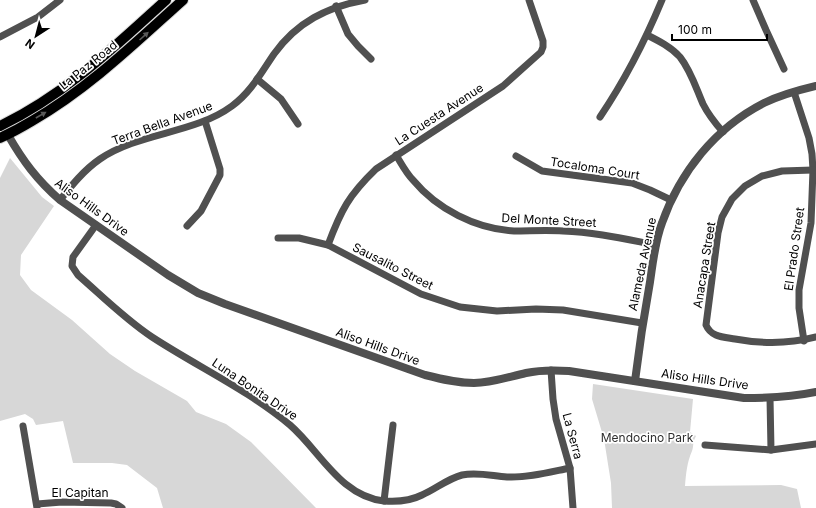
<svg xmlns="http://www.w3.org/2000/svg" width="816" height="508" font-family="Inter,sans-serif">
<rect width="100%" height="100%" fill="#fff"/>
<g fill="#d7d7d7">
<path d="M 10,158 L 42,197 L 54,206 L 21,255 L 20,275 L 31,290 L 72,320 L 110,354 L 135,371 L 187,401 L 196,412 L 226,424 L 251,442 L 316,508 L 163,508 L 157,488 L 127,465 L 112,463 L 73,463 L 63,421 L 36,425 L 33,419 L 25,414 L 0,421 L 0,178 Z"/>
<path d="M 593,384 L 693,399 L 690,432 L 696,436 C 692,443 694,446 692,451 C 687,462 686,474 685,486 L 781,485 L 797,489 L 801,508 L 612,508 L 611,483 L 604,439 L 592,399 Z"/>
</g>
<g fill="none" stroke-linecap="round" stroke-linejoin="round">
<defs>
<g id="primary">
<path d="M 0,126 C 66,94 113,48 166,0"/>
<path d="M 0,138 C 11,133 22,127 32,121 C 89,88 135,43 183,0"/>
</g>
</defs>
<use href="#primary" stroke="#dbdbdb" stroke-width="12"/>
<g stroke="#505050" stroke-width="7">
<path d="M 753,0 L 766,30 L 784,69"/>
<path d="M 336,6 L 348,34 L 358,46 L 371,59"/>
<path d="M 647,35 C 659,41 671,47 680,57 C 691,71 696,88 703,104 C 708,114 715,123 723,132"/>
<path d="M 0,37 L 38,17 L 60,0"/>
<path d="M 257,79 L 281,99 L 298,124"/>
<path d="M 794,92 L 809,138 L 812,154 L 813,170 L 811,223 L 799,290 L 799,308 L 804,341"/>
<path d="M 600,117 C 625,80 645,41 662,0"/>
<path d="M 396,155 C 401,163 406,173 413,180 C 437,209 476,229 514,231 C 530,231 546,230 563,231 C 595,232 625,239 656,245"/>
<path d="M 516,156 L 542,171 L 632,183 L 650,190 L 671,200"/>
<path d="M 813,170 L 782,171 L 762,176 L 745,186 L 732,199 L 722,217 L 718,233 L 706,325 C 711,337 723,337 735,339 C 762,344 789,344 816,337"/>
<path d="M 60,200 C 72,185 84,170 100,159 C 140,132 194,134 232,106 C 251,92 261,73 274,54 C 297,22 327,7 365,0"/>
<path d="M 96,225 L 73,257 L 72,266 L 78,275 C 102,296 126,320 152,337 C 198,367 248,390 290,425 C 320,451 340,496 384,501 C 396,502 410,501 422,495 C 436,489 447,479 462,475 C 478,472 492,476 507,477 C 528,478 550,472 570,468"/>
<path d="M 187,226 L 201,211 L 220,175 L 220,169 L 205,121"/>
<path d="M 278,238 L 299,238 L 328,245 L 421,294 L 460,307 L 497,311 L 536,309 L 563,310 L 642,323"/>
<path d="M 328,245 C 341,210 349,195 376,169 L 503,86 L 541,52 L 543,47 L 543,41 L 529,0"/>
<path d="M 551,370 L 553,399 L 556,419 L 570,468 L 573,508"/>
<path d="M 770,398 L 771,450"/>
<path d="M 23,426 L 37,508"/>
<path d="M 705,445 L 771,450 L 816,444"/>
<path d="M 384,501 L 393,425"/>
<path d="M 37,504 L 62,502 L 111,503 L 116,504 L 122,508"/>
</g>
<g stroke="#505050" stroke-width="8">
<path d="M 8,135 C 23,161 37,180 60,200 L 168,275 L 198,293 L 225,304 L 425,375 C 441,379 457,383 474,383 C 492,383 508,377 526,373 C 540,370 554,370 569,371 L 744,398 C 769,398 792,397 816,392"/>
<path d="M 635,381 C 639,348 644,315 650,282 C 653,262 655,241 662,223 C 680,172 715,128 764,103 C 781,95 799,90 816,86"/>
</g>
<use href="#primary" stroke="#000" stroke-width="10"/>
</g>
<defs><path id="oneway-solid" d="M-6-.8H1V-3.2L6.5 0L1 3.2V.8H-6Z"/></defs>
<g fill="#595959">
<use href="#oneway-solid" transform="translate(144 36) rotate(-42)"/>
<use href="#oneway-solid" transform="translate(41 115) rotate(-30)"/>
</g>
<g text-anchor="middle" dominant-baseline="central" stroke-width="3.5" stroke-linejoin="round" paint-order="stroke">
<g font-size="12" fill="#000" stroke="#fff">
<text transform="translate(88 65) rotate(-39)">La Paz Road</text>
<text transform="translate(439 114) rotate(-33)">La Cuesta Avenue</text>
<text transform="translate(162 123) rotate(-20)">Terra Bella Avenue</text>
<text transform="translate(595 168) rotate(9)">Tocaloma Court</text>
<text transform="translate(92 207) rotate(36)">Aliso Hills Drive</text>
<text transform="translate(549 220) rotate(3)">Del Monte Street</text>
<text transform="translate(794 249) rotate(-82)">El Prado Street</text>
<text transform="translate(642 264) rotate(-78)">Alameda Avenue</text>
<text transform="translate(704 265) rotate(-81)">Anacapa Street</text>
<text transform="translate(393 266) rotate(27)">Sausalito Street</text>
<text transform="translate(378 346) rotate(20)">Aliso Hills Drive</text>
<text transform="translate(705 379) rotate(8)">Aliso Hills Drive</text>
<text transform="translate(255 389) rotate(34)">Luna Bonita Drive</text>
<text transform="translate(573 436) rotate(75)">La Serra</text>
<text x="80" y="492">El Capitan</text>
</g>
<g font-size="12" fill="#2e2e2e" stroke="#fff">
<text x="647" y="437">Mendocino Park</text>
</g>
</g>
<g transform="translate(36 36) rotate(216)" stroke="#ffffff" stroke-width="3" paint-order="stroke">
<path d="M0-3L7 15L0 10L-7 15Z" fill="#000000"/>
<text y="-6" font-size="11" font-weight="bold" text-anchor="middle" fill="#000000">N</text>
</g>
<path d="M672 34v6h95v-6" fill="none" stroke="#000000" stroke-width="2"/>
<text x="678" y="34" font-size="12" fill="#000000" stroke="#ffffff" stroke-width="3" paint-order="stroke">100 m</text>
</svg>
